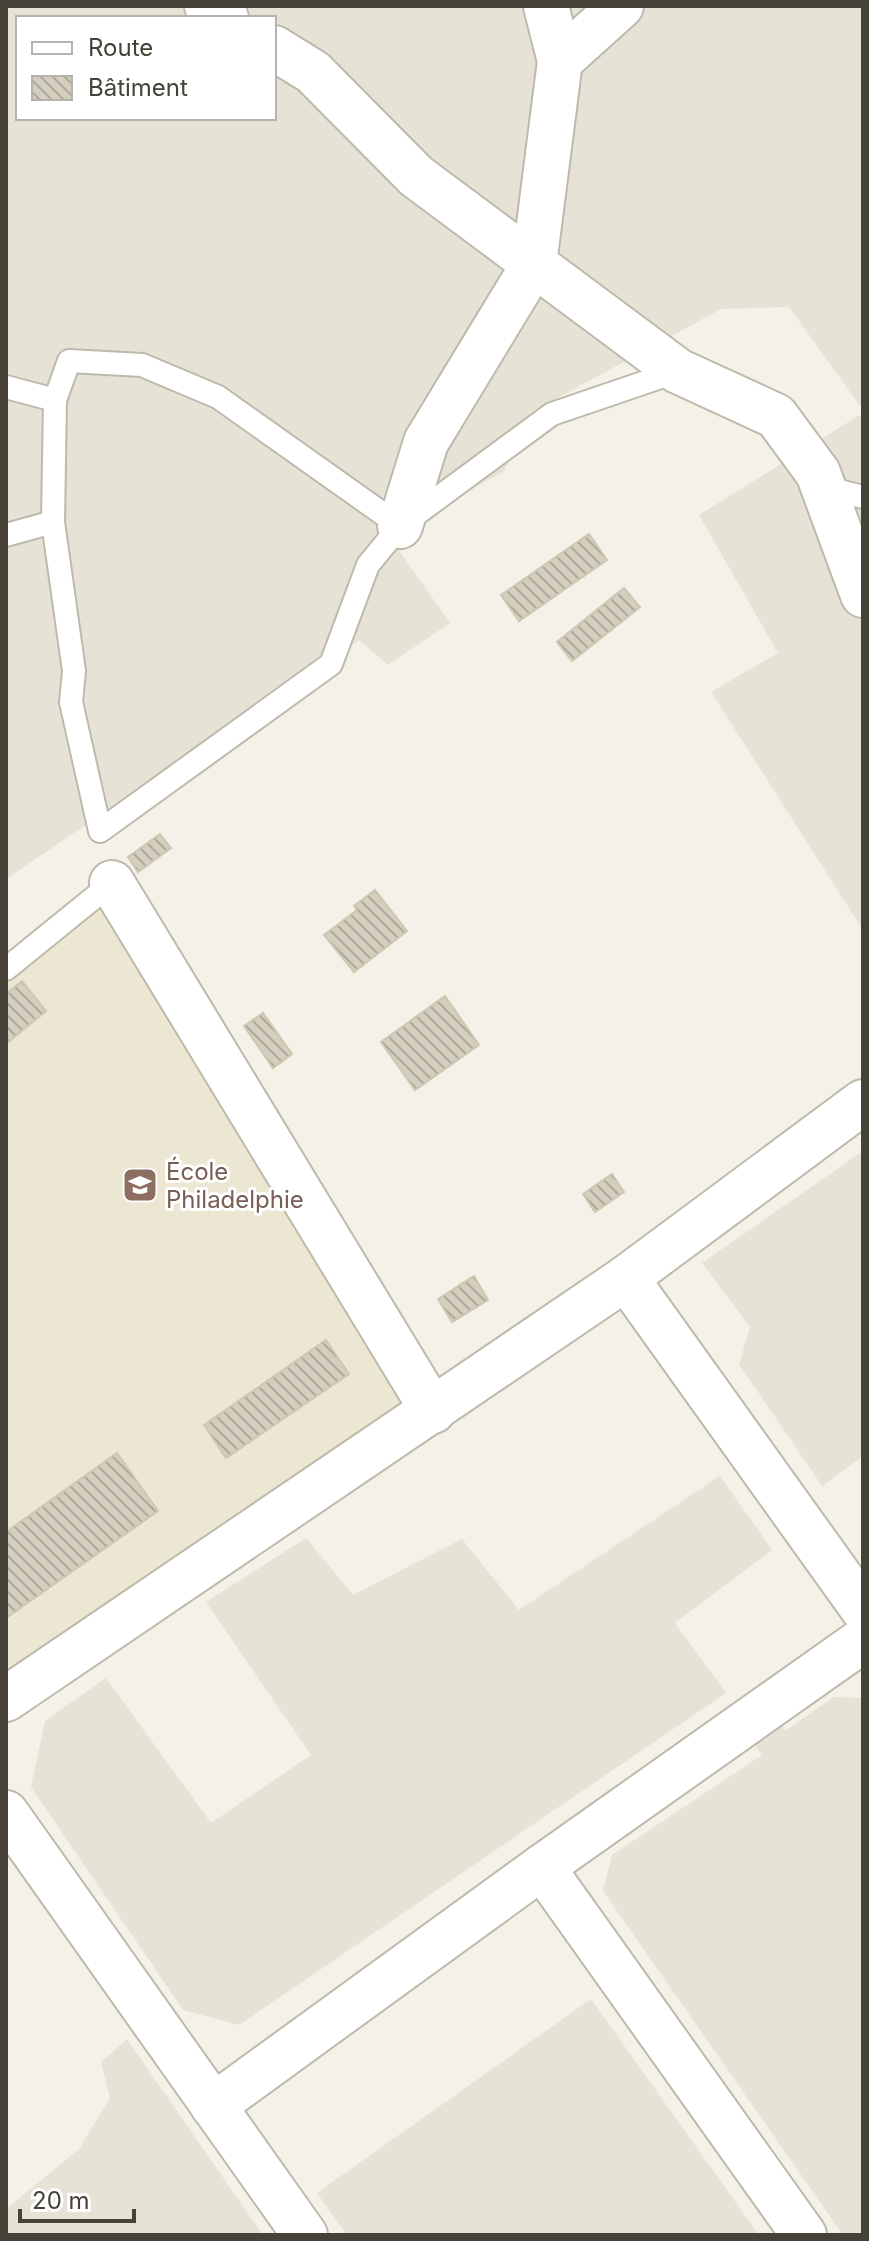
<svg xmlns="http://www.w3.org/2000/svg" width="869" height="2241" font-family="Inter,sans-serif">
<defs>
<pattern id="building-back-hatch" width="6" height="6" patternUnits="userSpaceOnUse" patternTransform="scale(2)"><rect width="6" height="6" fill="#d4cebe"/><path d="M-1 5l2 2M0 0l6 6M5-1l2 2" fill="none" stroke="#aea99b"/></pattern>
</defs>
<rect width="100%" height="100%" fill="#f3f1e8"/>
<g fill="#e6e3d6" fill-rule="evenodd">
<path d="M 6,6 L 863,6 L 863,410 L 789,307 L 721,309 L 532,412 L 504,472 L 386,532 L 450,623 L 388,665 L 359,640 L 6,879 ZM 18,18 L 274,18 L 274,118 L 18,118 Z"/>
<path d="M 863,413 L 863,930 L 711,692 L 778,653 L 699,515 Z"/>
<path d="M 863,1151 L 863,1456 L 822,1486 L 739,1364 L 750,1327 L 702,1263 Z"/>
<path d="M 720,1476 L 772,1550 L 675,1623 L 726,1693 L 239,2025 L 183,2010 L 31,1787 L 45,1721 L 106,1678 L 211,1823 L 311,1755 L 206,1602 L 306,1538 L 353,1595 L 462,1539 L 519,1610 Z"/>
<path d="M 834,1697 L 863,1698 L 863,2235 L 843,2235 L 603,1891 L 612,1855 L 762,1755 L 751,1738 L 776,1720 L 786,1730 Z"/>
<path d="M 591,1999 L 759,2235 L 347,2235 L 317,2193 Z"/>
<path d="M 127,2039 L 263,2235 L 6,2235 L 6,2209 L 79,2149 L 110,2098 L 101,2062 Z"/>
</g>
<path fill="#ebe7d2" d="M 90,887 L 409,1404 L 6,1687 L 6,966 Z"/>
<g fill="url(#building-back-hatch)" stroke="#cec7b1" stroke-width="2">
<path d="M 589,534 L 607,560 L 519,621 L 501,595 Z"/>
<path d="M 624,588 L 640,607 L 572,661 L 557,642 Z"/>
<path d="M 160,834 L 171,848 L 138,872 L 128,857 Z"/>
<path d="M 375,890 L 407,931 L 354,972 L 324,935 L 357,910 L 354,906 Z"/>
<path d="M 22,981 L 46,1011 L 6,1044 L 6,994 Z"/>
<path d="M 445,996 L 479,1045 L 415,1090 L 381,1042 Z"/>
<path d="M 263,1013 L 292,1054 L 273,1068 L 244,1026 Z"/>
<path d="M 612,1174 L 624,1192 L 595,1212 L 583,1194 Z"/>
<path d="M 474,1276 L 488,1300 L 452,1322 L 438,1299 Z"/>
<path d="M 326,1340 L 349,1374 L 226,1458 L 204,1425 Z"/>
<path d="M 117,1453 L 158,1511 L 6,1618 L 6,1532 Z"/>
</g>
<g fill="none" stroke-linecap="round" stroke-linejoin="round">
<defs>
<g id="lane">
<path d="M 6,387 L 55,400"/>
<path d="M 823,487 L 863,497"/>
<path d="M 400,526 L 218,397 L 142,365 L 69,361 L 55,400 L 53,522 L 74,671 L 71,702 L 100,831 L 331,664 L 368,565 L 400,526 L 552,414 L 678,371"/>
<path d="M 6,535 L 53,522"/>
<path d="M 6,969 L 112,883"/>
</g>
<g id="street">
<path d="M 207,6 L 226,18"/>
<path d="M 546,6 L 560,61"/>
<path d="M 274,48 L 313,72 L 416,176 L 678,371 L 776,416 L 818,473 L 863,595"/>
<path d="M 400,526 L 426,442 L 534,264 L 560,61 L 621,6"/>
<path d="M 112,883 L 433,1411"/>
<path d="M 626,1278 L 863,1609"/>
<path d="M 6,1699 L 626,1278 L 863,1102"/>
<path d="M 6,1813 L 305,2235"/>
<path d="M 542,1867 L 804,2235"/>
<path d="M 213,2106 L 542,1867 L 863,1640"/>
</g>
</defs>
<use href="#lane" stroke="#bebaab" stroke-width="26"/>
<use href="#street" stroke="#bebaab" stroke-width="48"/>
<use href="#lane" stroke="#fff" stroke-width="22"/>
<use href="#street" stroke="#fff" stroke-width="44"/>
</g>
<defs>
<symbol id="school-square" viewBox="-11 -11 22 22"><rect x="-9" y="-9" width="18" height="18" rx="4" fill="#8d6e63" stroke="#fff"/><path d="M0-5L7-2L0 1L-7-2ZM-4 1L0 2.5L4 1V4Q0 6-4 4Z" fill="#fff"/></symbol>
</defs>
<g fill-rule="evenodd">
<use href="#school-square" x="120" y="1165" width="40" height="40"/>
</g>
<g text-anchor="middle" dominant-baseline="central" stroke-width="6" stroke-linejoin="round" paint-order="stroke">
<g font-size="24" fill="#785e54" stroke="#fff" text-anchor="start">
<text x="166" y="1171">École<tspan x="166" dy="28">Philadelphie</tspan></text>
</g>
</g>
<rect width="869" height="2241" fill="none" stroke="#464237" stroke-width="16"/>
<rect x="16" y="16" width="260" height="104" fill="#ffffff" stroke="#b5b3af" stroke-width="2"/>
<rect x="32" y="42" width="40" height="12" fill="#ffffff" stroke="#b5b3af" stroke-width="2"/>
<text x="88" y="56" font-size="24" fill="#464237">Route</text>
<rect x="32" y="76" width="40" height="24" fill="url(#building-back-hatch)" stroke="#b5b3af" stroke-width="2"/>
<text x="88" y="96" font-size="24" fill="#464237">Bâtiment</text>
<path d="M20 2209v12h114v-12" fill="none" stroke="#464237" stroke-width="4"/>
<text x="32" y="2209" font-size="24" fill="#464237" stroke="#ffffff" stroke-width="6" paint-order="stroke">20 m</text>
</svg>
